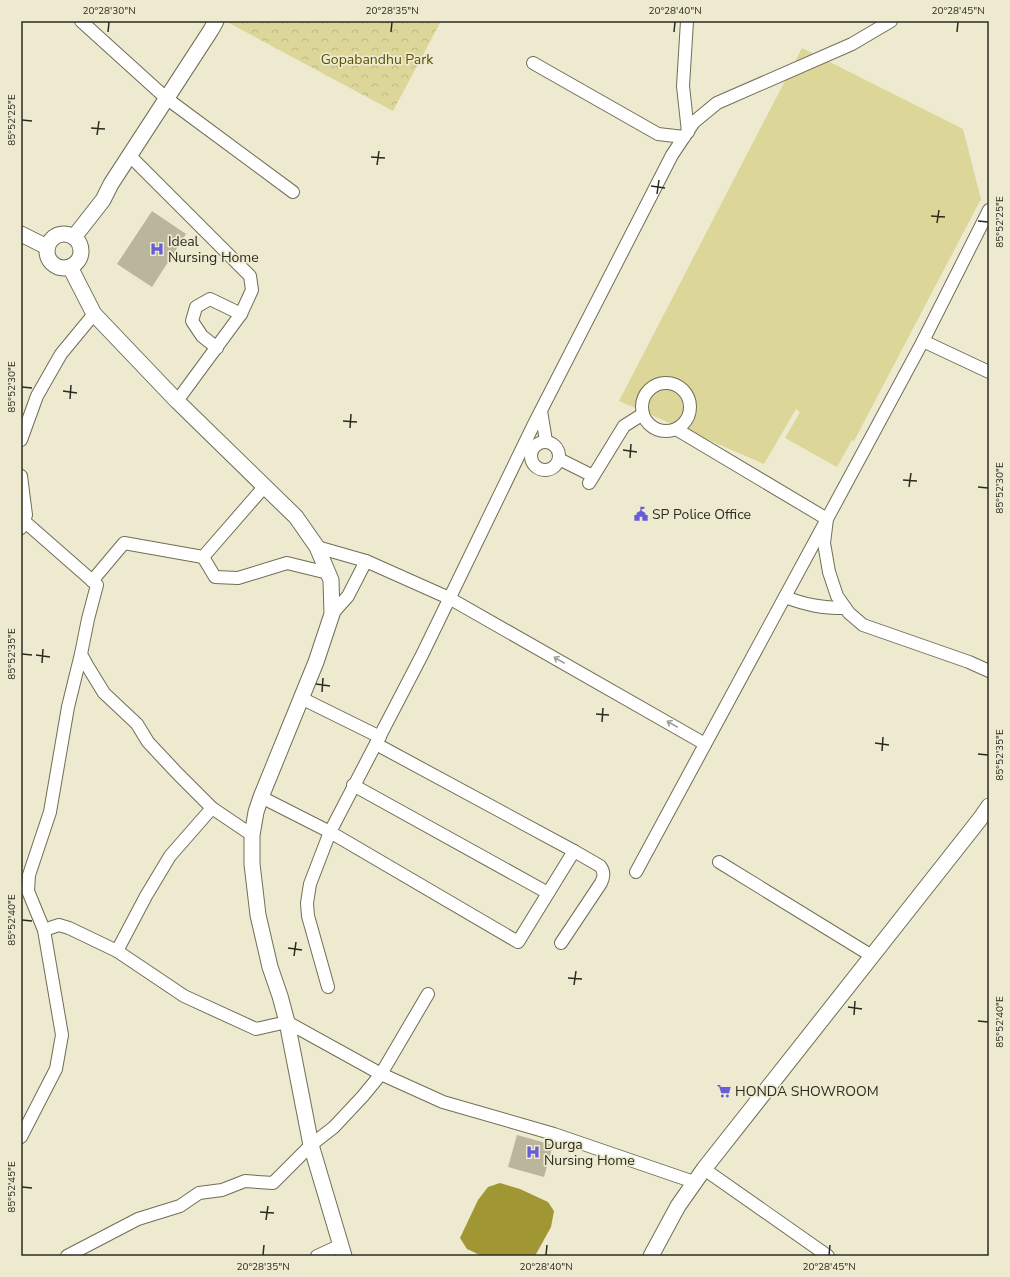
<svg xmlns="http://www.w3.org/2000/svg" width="1010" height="1277" font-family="'Nunito Sans',sans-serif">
<defs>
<pattern id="park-crowns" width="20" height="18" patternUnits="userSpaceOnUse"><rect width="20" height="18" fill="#ddd699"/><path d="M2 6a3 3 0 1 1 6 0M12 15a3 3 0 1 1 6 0" fill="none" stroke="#beb884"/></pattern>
</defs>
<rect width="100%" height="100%" fill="#edeacf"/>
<path fill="#ddd699" d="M 802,48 L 963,129 L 981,199 L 854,441 L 852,440 L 837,467 L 785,438 L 800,412 L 796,409 L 764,464 L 619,401 Z"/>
<path fill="url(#park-crowns)" d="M 230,21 L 441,21 L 393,111 L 229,23 Z"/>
<path fill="#a19634" d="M 500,1183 L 520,1189 L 548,1202 L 554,1211 L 551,1227 L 535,1256 L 482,1256 L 467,1249 L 460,1238 L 478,1200 L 488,1187 Z"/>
<g fill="#b9b69b">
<path d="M 152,211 L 186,234 L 152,287 L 117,264 Z"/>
<path d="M 517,1135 L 553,1145 L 544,1177 L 508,1167 Z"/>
</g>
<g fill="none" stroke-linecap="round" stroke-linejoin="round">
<defs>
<g id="minor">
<path d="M 81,21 L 166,98 L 293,192"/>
<path d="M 687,21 L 683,86 L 688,132"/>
<path d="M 533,63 L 658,134 L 684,137"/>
<path d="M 129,155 L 250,276 L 252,290 L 241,314 L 177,401"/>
<path d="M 989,210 L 923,341 L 827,519 L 824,543 L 829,572 L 837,596 L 849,613 L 863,625 L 969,662 L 989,671"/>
<path d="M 923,341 L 989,372"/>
<path d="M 217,348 L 202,336 L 192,321 L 196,307 L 210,299 L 241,314"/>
<circle cx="666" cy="407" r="24"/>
<path d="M 541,411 L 546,441"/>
<path d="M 21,440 L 37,396 L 61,354 L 94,314"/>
<circle cx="545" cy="456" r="14"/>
<path d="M 559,459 L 593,476"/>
<path d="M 21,476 L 26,515 L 21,528"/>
<path d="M 589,483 L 624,426 L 643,414"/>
<path d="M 24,521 L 97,585 L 88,619 L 81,654 L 88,667 L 104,693 L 137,724 L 148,742 L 177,773 L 212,808 L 252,835"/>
<path d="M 317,547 L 366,561 L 449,598 L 705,744"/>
<path d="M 203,557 L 215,577 L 238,578 L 287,563 L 328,573"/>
<path d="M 92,581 L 124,543 L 203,557 L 264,487"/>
<path d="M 785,597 C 806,605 822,608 845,608"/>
<path d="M 332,614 L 348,596 L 366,561"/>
<path d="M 301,698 L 380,737"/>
<path d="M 376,744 L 574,851 L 600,866 C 605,872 604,877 601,883 L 561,943"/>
<path d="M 353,785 L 548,893"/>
<path d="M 261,797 L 330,832 L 422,655 L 533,426 L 672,155 L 694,122 L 717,103 L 852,44 L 891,21"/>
<path d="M 719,862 L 872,956"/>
<path d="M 636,872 L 827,519 L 676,429"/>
<path d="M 44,930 L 59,925 L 69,928 L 117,951 L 184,996 L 256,1029 L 287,1022 L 381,1074 L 443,1102 L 554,1134 L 694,1182"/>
<path d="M 117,951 L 146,896 L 170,856 L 212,808"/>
<path d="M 328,987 L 308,916 L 307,903 L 310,884 L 330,832 L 518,942 L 574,851"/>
<path d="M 21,1137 L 56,1069 L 62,1035 L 44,930 L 28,891 L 29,875 L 50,812 L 68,707 L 81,654"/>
<path d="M 704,1169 L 828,1256"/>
<path d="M 67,1256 L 138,1219 L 180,1206 L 199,1193 L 222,1190 L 245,1181 L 273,1183 L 311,1145 L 334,1127 L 363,1096 L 381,1074 L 428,994"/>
<path d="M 317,1256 L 341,1245"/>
</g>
<g id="major">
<circle cx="64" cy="251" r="17"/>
<path d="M 21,234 L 47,247"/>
<path d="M 74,237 L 103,200 L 111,184 L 211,30 L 216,21"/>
<path d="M 70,267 L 94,314 L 177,401 L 296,517 L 317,547 L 331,580 L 332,614 L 316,662 L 261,797 L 256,812 L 252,835 L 252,864 L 258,915 L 270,967 L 280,996 L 287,1022 L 311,1145 L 344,1256"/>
<path d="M 651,1256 L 678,1206 L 704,1169 L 980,819 L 989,806"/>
</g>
</defs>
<use href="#minor" stroke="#706e55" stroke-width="14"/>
<use href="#major" stroke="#706e55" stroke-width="17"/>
<use href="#minor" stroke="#fff" stroke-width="12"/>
<use href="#major" stroke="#fff" stroke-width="15"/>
</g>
<defs><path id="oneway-shaft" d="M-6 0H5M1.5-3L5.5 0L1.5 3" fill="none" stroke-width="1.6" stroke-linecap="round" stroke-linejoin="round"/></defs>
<g stroke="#a0a09b">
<use href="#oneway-shaft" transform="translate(559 660) rotate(-150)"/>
<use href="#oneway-shaft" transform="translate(672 724) rotate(-150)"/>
</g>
<path fill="none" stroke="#2c2b20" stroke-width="1.5" d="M 108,32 L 109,22M 391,32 L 392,22M 674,32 L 675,22M 957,32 L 958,22M 22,120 L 32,121M 91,128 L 105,129M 97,135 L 99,121M 371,157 L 385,158M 377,165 L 379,151M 651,186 L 665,188M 657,194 L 659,180M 931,216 L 945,217M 978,221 L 988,222M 937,223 L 939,210M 22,387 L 32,388M 63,391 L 77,393M 70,399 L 71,385M 343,421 L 357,422M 350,428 L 351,414M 623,450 L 637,452M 630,458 L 631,444M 903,480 L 917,481M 909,487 L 911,473M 978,487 L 988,488M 22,654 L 32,655M 36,655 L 50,657M 42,663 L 43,649M 316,684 L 330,686M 322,692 L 323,678M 596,714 L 609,715M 602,722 L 603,708M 875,743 L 889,745M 882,751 L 883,737M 978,754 L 988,755M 22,920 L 32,921M 288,948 L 302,950M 294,956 L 296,942M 568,978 L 582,979M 574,985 L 576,971M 848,1007 L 862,1009M 854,1015 L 855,1001M 978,1021 L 988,1022M 22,1187 L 32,1188M 260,1212 L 274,1213M 266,1220 L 268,1206M 263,1255 L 264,1245M 546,1255 L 547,1245M 829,1255 L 830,1245"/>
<defs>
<symbol id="hospital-bare" viewBox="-9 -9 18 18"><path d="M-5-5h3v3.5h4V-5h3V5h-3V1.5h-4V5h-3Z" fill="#675dd6" stroke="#edeacf" stroke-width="2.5" paint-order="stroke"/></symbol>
<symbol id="civic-bare" viewBox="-9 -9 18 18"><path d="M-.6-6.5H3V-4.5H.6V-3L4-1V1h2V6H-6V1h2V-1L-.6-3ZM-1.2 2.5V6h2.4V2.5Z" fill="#675dd6" stroke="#edeacf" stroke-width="2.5" paint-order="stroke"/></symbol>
<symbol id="supermarket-bare" viewBox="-9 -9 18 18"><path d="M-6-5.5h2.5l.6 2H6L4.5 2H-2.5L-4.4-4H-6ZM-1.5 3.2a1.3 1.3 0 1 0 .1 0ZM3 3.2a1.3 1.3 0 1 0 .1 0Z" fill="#675dd6" stroke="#edeacf" stroke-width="2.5" paint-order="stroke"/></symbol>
</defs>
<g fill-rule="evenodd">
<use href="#hospital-bare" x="147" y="239" width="20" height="20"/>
<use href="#civic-bare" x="631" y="504" width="20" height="20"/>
<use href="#supermarket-bare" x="714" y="1081" width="20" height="20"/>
<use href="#hospital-bare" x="523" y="1142" width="20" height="20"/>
</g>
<g text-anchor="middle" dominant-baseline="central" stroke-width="3.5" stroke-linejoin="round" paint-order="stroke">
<g font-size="14" fill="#5a5205" stroke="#edeacf">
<text x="377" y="59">Gopabandhu Park</text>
</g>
<g font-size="14" fill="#2c2b20" stroke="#edeacf" text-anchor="start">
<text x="168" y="241">Ideal<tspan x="168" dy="16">Nursing Home</tspan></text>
<text x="652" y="514">SP Police Office</text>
<text x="735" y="1091">HONDA SHOWROOM</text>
<text x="544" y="1144">Durga<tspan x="544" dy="16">Nursing Home</tspan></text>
</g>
</g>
<rect width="1010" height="1277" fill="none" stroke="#edeacf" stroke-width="44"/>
<rect x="22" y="22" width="966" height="1233" fill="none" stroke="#2c2b20" stroke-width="1.5"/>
<g font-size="10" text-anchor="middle" fill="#2c2b20">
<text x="109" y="14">20°28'30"N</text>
<text x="392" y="14">20°28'35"N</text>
<text x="675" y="14">20°28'40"N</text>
<text x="958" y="14">20°28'45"N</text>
<text transform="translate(11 120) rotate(-90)" y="4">85°52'25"E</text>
<text transform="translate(999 222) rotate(-90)" y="4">85°52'25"E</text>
<text transform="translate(11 387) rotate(-90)" y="4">85°52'30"E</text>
<text transform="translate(999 488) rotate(-90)" y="4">85°52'30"E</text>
<text transform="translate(11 654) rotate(-90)" y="4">85°52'35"E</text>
<text transform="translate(999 755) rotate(-90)" y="4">85°52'35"E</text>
<text transform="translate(11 920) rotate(-90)" y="4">85°52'40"E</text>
<text transform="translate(999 1022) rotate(-90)" y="4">85°52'40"E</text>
<text transform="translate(11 1187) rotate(-90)" y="4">85°52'45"E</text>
<text x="263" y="1270">20°28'35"N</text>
<text x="546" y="1270">20°28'40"N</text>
<text x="829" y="1270">20°28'45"N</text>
</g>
</svg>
